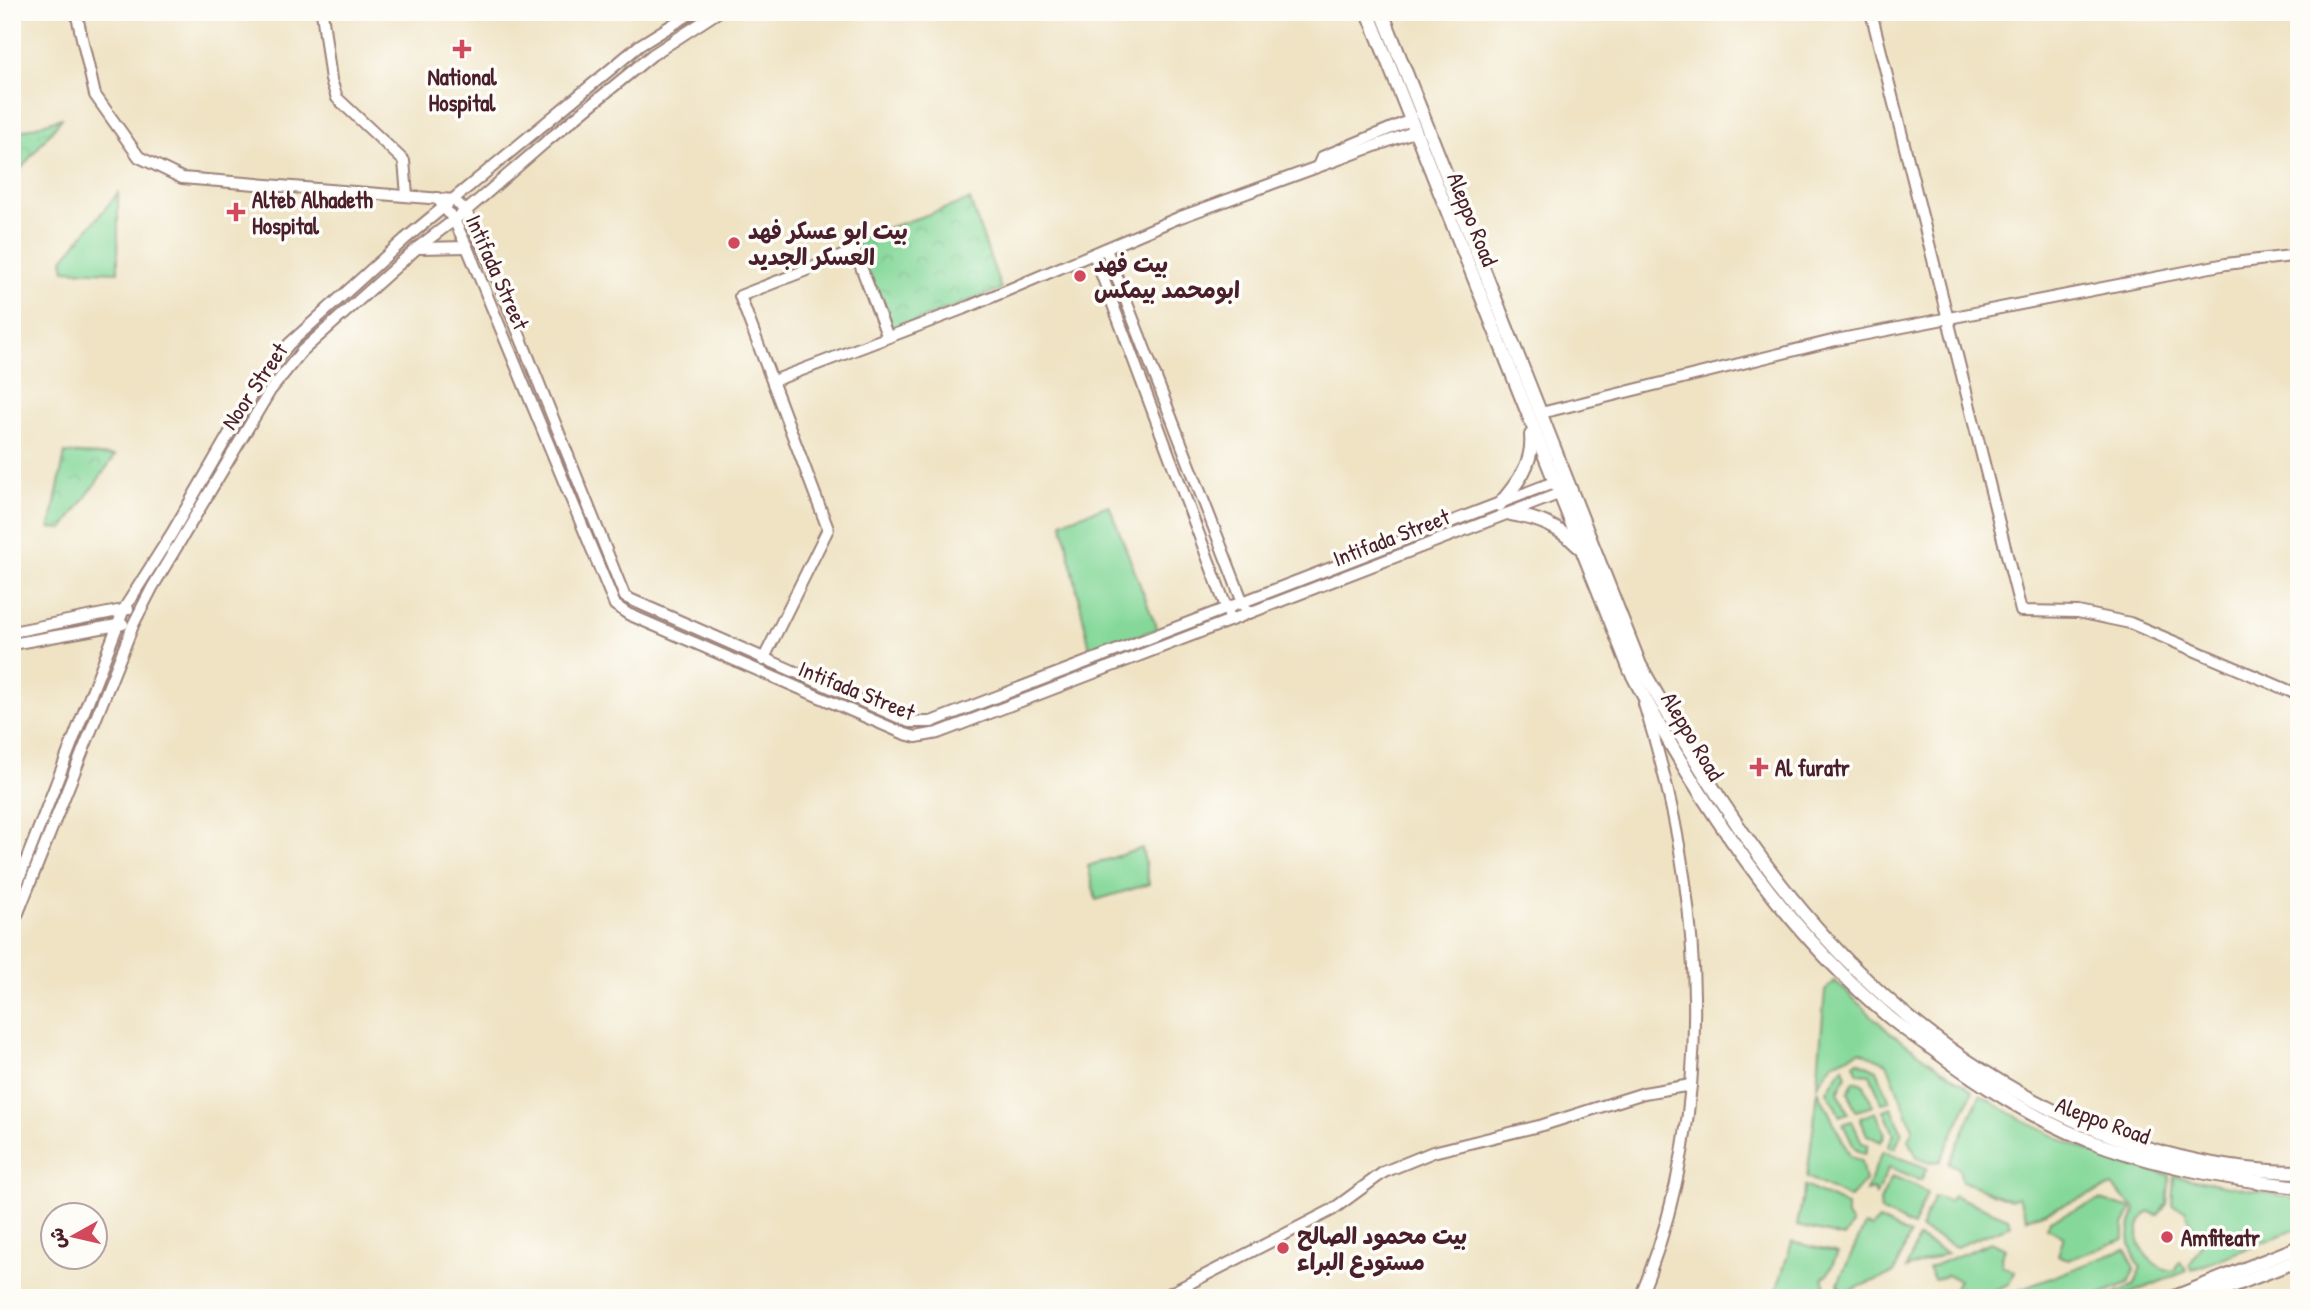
<svg xmlns="http://www.w3.org/2000/svg" width="2311" height="1310" font-family="'Patrick Hand','Playpen Sans Arabic',sans-serif">
<defs>
<pattern id="park-crowns" width="20" height="18" patternUnits="userSpaceOnUse" patternTransform="scale(1.75)"><rect width="20" height="18" fill="#85d89a"/><path d="M2 6a3 3 0 1 1 6 0M12 15a3 3 0 1 1 6 0" fill="none" stroke="#74b985"/></pattern>
</defs>
<rect width="100%" height="100%" fill="#fdfcf7"/>
<filter id="ink" filterUnits="userSpaceOnUse"><feTurbulence type="fractalNoise" baseFrequency=".0143" numOctaves="2"/><feDisplacementMap in="SourceGraphic" scale="14" xChannelSelector="R" yChannelSelector="G"/><feConvolveMatrix kernelMatrix="1 2 1 2 8 2 1 2 1" color-interpolation-filters="sRGB"/></filter>
<filter id="wash" filterUnits="userSpaceOnUse"><feTurbulence type="fractalNoise" baseFrequency=".00686" numOctaves="4" result="noise"/><feDisplacementMap in="SourceGraphic" scale="28" xChannelSelector="R" yChannelSelector="G"/><feGaussianBlur stdDeviation="1.57" result="paint"/><feColorMatrix in="noise" values="0 0 0 0 0 0 0 0 0 0 0 0 0 0 0 0 0 1.4 0 .05"/><feComposite in="paint" operator="in"/></filter>
<g filter="url(#wash)">
<rect width="100%" height="100%" fill="#efe3c4"/>
<g fill="#85d89a" stroke="#687c62" stroke-width="2">
<path d="M 118,193 L 118,272 L 65,270 L 63,259 Z"/>
<path d="M 1109,505 L 1157,629 L 1091,653 L 1062,522 Z"/>
<path d="M 1142,848 L 1149,884 L 1096,900 L 1088,866 Z"/>
<path d="M 1835,981 L 1889,1032 L 1973,1091 L 1940,1161 L 1930,1162 L 1917,1157 L 1909,1140 L 1913,1129 L 1887,1063 L 1860,1051 L 1833,1063 L 1817,1085 L 1825,991 Z"/>
<path d="M 1858,1061 L 1877,1070 L 1890,1101 L 1882,1103 L 1870,1074 L 1858,1073 L 1854,1063 Z"/>
<path d="M 1843,1067 L 1846,1076 L 1838,1092 L 1848,1113 L 1840,1116 L 1827,1091 Z"/>
<path d="M 1854,1081 L 1864,1084 L 1873,1106 L 1856,1111 L 1848,1092 Z"/>
<path d="M 1818,1090 L 1850,1156 L 1861,1161 L 1865,1181 L 1849,1198 L 1807,1177 Z"/>
<path d="M 1980,1095 C 2040,1132 2101,1162 2170,1175 L 2167,1204 L 2158,1215 L 2149,1212 C 2124,1233 2146,1268 2174,1271 L 2179,1261 L 2187,1271 L 2119,1298 L 2104,1298 L 2133,1286 L 2141,1267 C 2127,1247 2126,1232 2136,1210 L 2112,1186 L 2027,1219 L 2018,1197 L 2010,1200 L 1962,1181 L 1959,1168 L 1949,1163 Z"/>
<path d="M 1892,1107 L 1902,1133 L 1895,1148 L 1888,1146 L 1894,1134 L 1884,1110 Z"/>
<path d="M 1876,1112 L 1885,1134 L 1881,1142 L 1867,1135 L 1860,1118 Z"/>
<path d="M 1852,1121 L 1862,1143 L 1868,1145 L 1865,1154 L 1855,1149 L 1843,1124 Z"/>
<path d="M 1883,1151 L 1927,1168 L 1921,1180 L 1889,1167 L 1876,1195 L 1873,1189 L 1866,1191 Z"/>
<path d="M 1892,1176 L 1917,1186 L 1927,1193 L 1913,1227 L 1881,1211 L 1880,1201 Z"/>
<path d="M 2174,1176 L 2299,1199 L 2299,1228 L 2192,1270 L 2190,1265 L 2201,1245 L 2185,1210 L 2172,1205 Z"/>
<path d="M 1805,1186 L 1847,1206 L 1847,1216 L 1852,1224 L 1844,1237 L 1797,1226 Z"/>
<path d="M 1953,1195 L 2008,1218 L 2011,1225 L 1956,1247 L 1920,1229 L 1934,1196 L 1949,1201 Z"/>
<path d="M 2100,1200 L 2132,1209 L 2124,1226 L 2124,1239 L 2068,1260 L 2058,1255 L 2064,1236 L 2047,1228 L 2050,1220 Z"/>
<path d="M 1879,1220 L 1910,1235 L 1894,1273 L 1841,1294 L 1838,1283 L 1865,1225 L 1871,1228 Z"/>
<path d="M 1918,1238 L 1947,1253 L 1906,1269 Z"/>
<path d="M 1792,1242 L 1838,1253 L 1827,1275 L 1823,1277 L 1829,1298 L 1774,1298 Z"/>
<path d="M 1991,1242 L 2005,1249 L 2001,1256 L 2002,1265 L 2014,1272 L 2009,1284 L 1976,1298 L 1942,1298 L 1954,1289 L 1959,1280 L 1948,1275 L 1934,1280 L 1928,1268 Z"/>
<path d="M 2125,1249 L 2135,1268 L 2128,1283 L 2091,1298 L 1999,1298 Z"/>
</g>
<g fill="url(#park-crowns)" stroke="#687c62" stroke-width="2">
<path d="M 61,118 L 62,118 L 12,180 L 12,134 Z"/>
<path d="M 970,200 L 1001,289 L 888,332 L 857,250 L 856,239 Z"/>
<path d="M 65,453 L 115,456 L 63,529 L 50,528 Z"/>
</g>
</g>
<g filter="url(#ink)">
<g fill="none" stroke-linecap="round" stroke-linejoin="round">
<defs>
<g id="secondary">
<path d="M 76,12 L 95,95 L 139,157 L 182,178 L 454,200 L 466,211 L 497,279 L 625,597 L 909,722 L 931,722 L 1562,479"/>
<path d="M 322,12 L 331,80 L 337,98 L 404,161 L 407,195"/>
<path d="M 1871,12 L 2021,611 L 2078,612 L 2130,623 L 2299,695"/>
<path d="M 1318,166 L 1322,157 L 1411,120"/>
<path d="M 437,198 L 454,220 L 467,247 L 615,605 L 628,614 L 905,734 L 916,737 L 938,733 L 1566,491"/>
<path d="M 419,248 L 467,247"/>
<path d="M 1106,249 L 1245,608"/>
<path d="M 1094,254 L 1229,615"/>
<path d="M 773,381 L 970,306 L 1178,218 L 1416,131"/>
<path d="M 1541,413 L 1836,340 L 2226,264 L 2299,255"/>
<path d="M 12,632 L 128,609"/>
<path d="M 12,644 L 123,624"/>
<path d="M 763,660 L 828,529 L 740,296 L 855,251 L 887,335"/>
<path d="M 12,897 L 124,609 L 172,533 L 259,382 L 289,344 L 405,239 L 640,45 L 693,12"/>
<path d="M 12,928 L 134,623 L 152,588 L 270,391 L 302,351 L 417,248 L 466,211 L 548,140 L 652,55 L 718,12"/>
<path d="M 1161,1298 L 1332,1210 L 1384,1172 L 1433,1152 L 1543,1125 L 1644,1093 L 1691,1085"/>
<path d="M 1640,1298 C 1718,1108 1705,897 1644,704"/>
</g>
<g id="primary">
<path d="M 1368,12 L 1630,670 C 1695,796 1780,925 1889,1017 C 1908,1033 1930,1046 1949,1061 C 1998,1096 2050,1128 2107,1147 C 2171,1169 2232,1179 2299,1187"/>
<path d="M 1382,12 L 1640,665 C 1692,757 1747,849 1817,928 C 1936,1064 2114,1170 2299,1172"/>
<path d="M 1499,505 C 1517,484 1534,463 1531,435"/>
<path d="M 1511,514 C 1539,519 1558,526 1578,546"/>
<path d="M 2172,1298 L 2299,1247"/>
<path d="M 2202,1298 L 2299,1260"/>
</g>
</defs>
<use href="#secondary" stroke="#9c8178" stroke-width="14"/>
<use href="#primary" stroke="#9c8178" stroke-width="16"/>
<use href="#secondary" stroke="#fff" stroke-width="10"/>
<use href="#primary" stroke="#fff" stroke-width="12"/>
</g>
</g>
<g fill="#d1495b" stroke="#fdfcf7" stroke-width="2.5">
<path d="M458.5 38.5h7v7h7v7h-7v7h-7v-7h-7v-7h7z"/>
<path d="M232.5 201.5h7v7h7v7h-7v7h-7v-7h-7v-7h7z"/>
<circle cx="734" cy="243" r="7"/>
<circle cx="1080" cy="276" r="7"/>
<path d="M1755.5 756.5h7v7h7v7h-7v7h-7v-7h-7v-7h7z"/>
<circle cx="2167" cy="1237" r="7"/>
<circle cx="1283" cy="1248" r="7"/>
</g>
<g text-anchor="middle" dominant-baseline="central" stroke-width="7" stroke-linejoin="round" paint-order="stroke">
<g font-size="23" font-weight="bold" fill="#4a1f2b" stroke="#fdfcf7" text-anchor="start">
<text x="462" y="76" text-anchor="middle">National<tspan x="462" dy="26">Hospital</tspan></text>
<text x="252" y="199">Alteb Alhadeth<tspan x="252" dy="26">Hospital</tspan></text>
<text x="748" y="230">بيت ابو عسكر فهد<tspan x="748" dy="26">العسكر الجديد</tspan></text>
<text x="1094" y="263">بيت فهد<tspan x="1094" dy="26">ابومحمد بيمكس</tspan></text>
<text x="1775" y="767">Al furatr</text>
<text x="1297" y="1235">بيت محمود الصالح<tspan x="1297" dy="26">مستودع البراء</tspan></text>
<text x="2181" y="1237">Amfiteatr</text>
</g>
<g font-size="23" fill="#4a1f2b" stroke="#fdfcf7">
<text transform="translate(1473 219) rotate(68)">Aleppo Road</text>
<text transform="translate(498 272) rotate(66)">Intifada Street</text>
<text transform="translate(254 386) rotate(-56)">Noor Street</text>
<text transform="translate(1391 537) rotate(-21)">Intifada Street</text>
<text transform="translate(857 690) rotate(22)">Intifada Street</text>
<text transform="translate(1693 736) rotate(59)">Aleppo Road</text>
<text transform="translate(2103 1120) rotate(20)">Aleppo Road</text>
</g>
</g>
<rect width="2311" height="1310" fill="none" stroke="#fdfcf7" stroke-width="42"/>
<g transform="translate(74 1236) rotate(262)"><circle r="33" fill="#fdfcf7" stroke="#b5a4a5" stroke-width="2"/>
<path d="M0-5L12 26L0 18L-12 26Z" fill="#d1495b"/>
<text y="-10" font-size="19" font-weight="bold" text-anchor="middle" fill="#4a1f2b">ش</text>
</g>
</svg>
